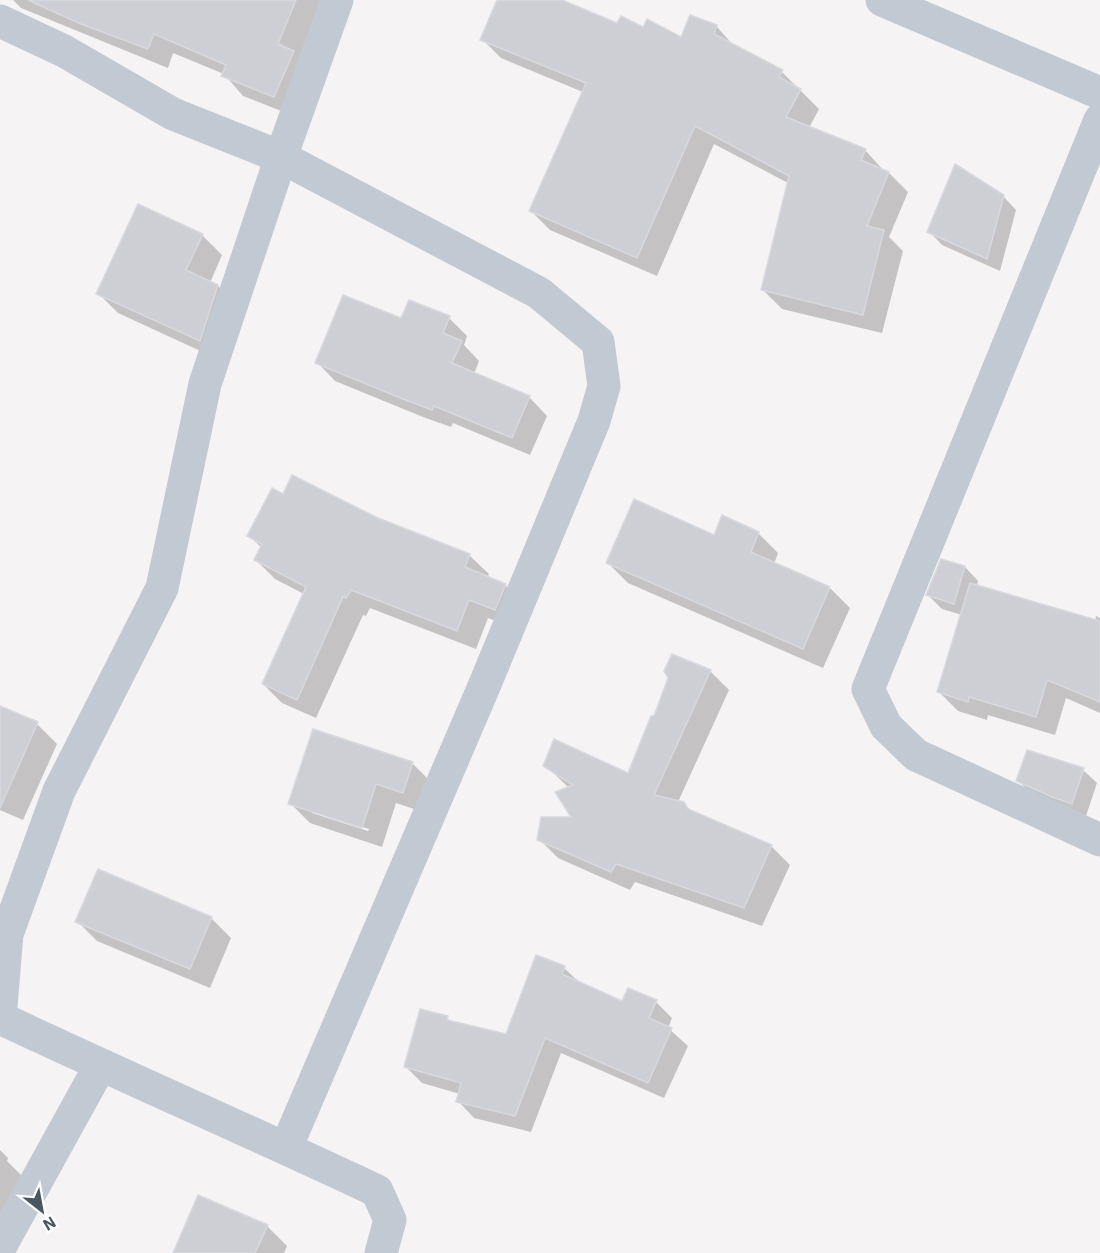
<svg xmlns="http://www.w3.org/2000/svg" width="1100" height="1253" font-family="'IBM Plex Sans',sans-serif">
<rect width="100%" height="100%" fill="#f5f3f3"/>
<g fill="#0003" fill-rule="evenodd">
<path d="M 13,0 L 324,0 L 294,116 L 243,96 L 224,74 L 173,53 L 168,68 L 21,8 Z"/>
<path d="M 498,0 L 558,0 L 618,25 L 682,39 L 691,17 L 717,27 L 735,47 L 782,72 L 819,109 L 809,128 L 865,150 L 884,171 L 889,173 L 908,192 L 889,237 L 903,251 L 882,333 L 782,309 L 762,289 L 788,183 L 714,144 L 657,276 L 550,230 L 531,211 L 583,92 L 501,58 L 482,39 Z"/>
<path d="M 1003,196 L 1016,210 L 1000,271 L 942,245 L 929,231 Z"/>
<path d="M 202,235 L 222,255 L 210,283 L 218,286 L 238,306 L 220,360 L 118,313 L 98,293 Z"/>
<path d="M 449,318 L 467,336 L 464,345 L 479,361 L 474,374 L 529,397 L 547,416 L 530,455 L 453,423 L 451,427 L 423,417 L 335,381 L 317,362 L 402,320 Z"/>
<path d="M 284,496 L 377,520 L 470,556 L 489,574 L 487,578 L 505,585 L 524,604 L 515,628 L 488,618 L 476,649 L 370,608 L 366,616 L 363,615 L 316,718 L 282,703 L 263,684 L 304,594 L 275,579 L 256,560 L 262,548 L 249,536 Z"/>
<path d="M 758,533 L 778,553 L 774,564 L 830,588 L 850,608 L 823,668 L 628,583 L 608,563 L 715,537 Z"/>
<path d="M 942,561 L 965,567 L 978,581 L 977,586 L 1095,621 L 1096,616 L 1100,618 L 1100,713 L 1066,698 L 1055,735 L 988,715 L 987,720 L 958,711 L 939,692 L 962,615 L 942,609 L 928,595 Z"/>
<path d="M 710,671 L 729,690 L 678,802 L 684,803 L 694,814 L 771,846 L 790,865 L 762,926 L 635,882 L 630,890 L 558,858 L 539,839 L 574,818 L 569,788 L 545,765 L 629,775 L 655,717 Z"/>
<path d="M 0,708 L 37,724 L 57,744 L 23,820 L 0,810 Z"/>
<path d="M 412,763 L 432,783 L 423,812 L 396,803 L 382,847 L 310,823 L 290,803 ZM 312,810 L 369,829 L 368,831 L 312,813 Z"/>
<path d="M 1083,770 L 1097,783 L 1086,816 L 1031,794 L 1018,780 Z"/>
<path d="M 211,918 L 231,938 L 210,988 L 97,941 L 77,921 Z"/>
<path d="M 564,968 L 580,983 L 623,1003 L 656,1002 L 672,1018 L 668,1028 L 688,1046 L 664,1098 L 561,1053 L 531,1132 L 474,1118 L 458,1101 L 460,1094 L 422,1083 L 406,1067 L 447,1018 L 453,1024 L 507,1036 Z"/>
<path d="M 0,1150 L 8,1158 L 7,1161 L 26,1180 L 0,1237 Z"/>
<path d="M 267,1226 L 287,1246 L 284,1253 L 174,1253 Z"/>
</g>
<g fill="#cdcfd5" stroke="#d7d9de" stroke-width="1.5">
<path d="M 28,0 L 296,0 L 278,44 L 294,51 L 274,97 L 221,76 L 226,65 L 154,34 L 148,49 L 81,24 Z"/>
<path d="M 497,0 L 562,0 L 617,23 L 621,16 L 643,27 L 647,19 L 681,37 L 690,15 L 717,25 L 714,34 L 783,70 L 779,77 L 801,89 L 786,117 L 866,149 L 861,160 L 889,172 L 867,226 L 884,230 L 863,315 L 761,290 L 789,176 L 695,126 L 637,258 L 529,211 L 586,83 L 480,40 Z"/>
<path d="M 955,164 L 1004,195 L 987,259 L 927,232 Z"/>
<path d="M 138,204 L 203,234 L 186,270 L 218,285 L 200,341 L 96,294 Z"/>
<path d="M 343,295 L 401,318 L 409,300 L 450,316 L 443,333 L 462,341 L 452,363 L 530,396 L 512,438 L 434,406 L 432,410 L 403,399 L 315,363 Z"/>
<path d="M 292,475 L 378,518 L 470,554 L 465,567 L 506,584 L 495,610 L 469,600 L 457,631 L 351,590 L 346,598 L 343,597 L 297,700 L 262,684 L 306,587 L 254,560 L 262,544 L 247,536 L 272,488 L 283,494 Z"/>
<path d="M 634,499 L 714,535 L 722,515 L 759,532 L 751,552 L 830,587 L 803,649 L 606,563 Z"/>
<path d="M 941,559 L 965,566 L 954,604 L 926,595 Z"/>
<path d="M 970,583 L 1100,621 L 1100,702 L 1047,680 L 1036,717 L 969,697 L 968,702 L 937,692 Z"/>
<path d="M 672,654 L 711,670 L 654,795 L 684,802 L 688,809 L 772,845 L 744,908 L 616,864 L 611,872 L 537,840 L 541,817 L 571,817 L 555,792 L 573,785 L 543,766 L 554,739 L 628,773 L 651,716 L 654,716 L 668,678 L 664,671 Z"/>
<path d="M 0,706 L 38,722 L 0,808 Z"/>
<path d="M 313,729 L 413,762 L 403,793 L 376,784 L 362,828 L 288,804 Z"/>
<path d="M 1027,750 L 1084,768 L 1072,804 L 1052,797 L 1016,781 Z"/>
<path d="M 98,869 L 212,917 L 190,969 L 75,922 Z"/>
<path d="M 536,955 L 565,966 L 562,974 L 622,1001 L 628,988 L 657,1000 L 649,1018 L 672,1028 L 648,1083 L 545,1038 L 515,1116 L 456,1102 L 461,1083 L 404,1067 L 420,1009 L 448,1016 L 447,1020 L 506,1034 Z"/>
<path d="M 198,1195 L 268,1225 L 255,1253 L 173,1253 Z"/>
</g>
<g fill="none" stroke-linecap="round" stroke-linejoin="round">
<g stroke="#c1cad2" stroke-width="33">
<path d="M 882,0 L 1100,93"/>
<path d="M 0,21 L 64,51 L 173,114 L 281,157 L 205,384 L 162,588 L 59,791 L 7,934 L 0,1018"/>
<path d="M 1100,120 L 868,689 L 886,726 L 916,755 L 1100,840"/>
<path d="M 0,1018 C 125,1077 252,1132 377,1191 L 390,1220 L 381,1253"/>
<path d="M 286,1148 L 485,684 L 594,421 L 604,386 L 598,342 L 539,293 L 281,157 L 337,0"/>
<path d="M 0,1247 L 100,1066"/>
</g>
</g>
<g transform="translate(42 1211) rotate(149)" stroke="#ffffff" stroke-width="4.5" paint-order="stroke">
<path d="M0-4.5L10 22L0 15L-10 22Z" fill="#4a5661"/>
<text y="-9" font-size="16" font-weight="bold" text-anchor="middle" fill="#4a5661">N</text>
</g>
</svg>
